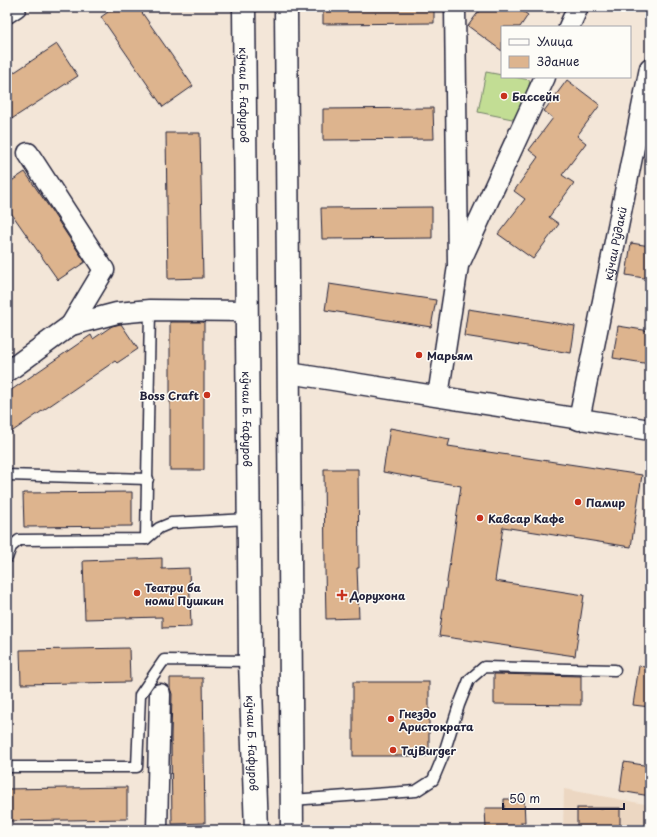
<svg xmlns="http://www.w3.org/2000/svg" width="657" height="837" font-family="'Playpen Sans',sans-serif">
<rect width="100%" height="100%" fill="#f3e6d8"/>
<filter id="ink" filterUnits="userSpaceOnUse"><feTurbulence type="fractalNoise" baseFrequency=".025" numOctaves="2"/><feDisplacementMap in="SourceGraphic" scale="8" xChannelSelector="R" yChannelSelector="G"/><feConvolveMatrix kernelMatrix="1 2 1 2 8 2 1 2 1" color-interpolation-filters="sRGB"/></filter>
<g filter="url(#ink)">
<path fill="#ecd7c2" d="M 564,789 L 650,805 L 650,830 L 563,830 Z"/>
<path fill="#c2dd94" stroke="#728068" d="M 486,72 L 502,75 L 502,77 L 514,77 L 530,80 L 522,121 L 478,112 Z"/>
<g fill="#ddb48e" stroke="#22223b">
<path d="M 115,7 L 138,7 L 193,86 L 163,107 L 101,17 Z"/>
<path d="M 323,7 L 434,7 L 434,23 L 323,24 Z"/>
<path d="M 482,7 L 517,7 L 528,15 L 520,27 L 502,27 L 502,51 L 468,26 Z"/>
<path d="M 57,44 L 78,76 L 7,122 L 7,77 Z"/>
<path d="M 567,80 L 600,105 L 577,136 L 586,143 L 562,175 L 574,183 L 549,217 L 559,224 L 533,259 L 498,234 L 525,199 L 514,191 L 538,157 L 529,150 L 553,118 L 544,111 Z"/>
<path d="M 433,108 L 434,139 L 323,140 L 323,109 Z"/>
<path d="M 166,133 L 200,133 L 203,278 L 168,279 Z"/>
<path d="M 25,172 L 49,207 L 85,262 L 58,280 L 7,207 L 7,184 Z"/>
<path d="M 432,207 L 432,238 L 322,239 L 321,208 Z"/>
<path d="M 631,243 L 650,246 L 650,279 L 626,275 Z"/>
<path d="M 329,284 L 436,300 L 431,327 L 325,310 Z"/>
<path d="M 468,309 L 575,326 L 571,353 L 464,336 Z"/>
<rect x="170" y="322" width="34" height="148"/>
<path d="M 121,324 L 138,349 L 117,363 L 115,361 L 7,435 L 7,393 L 91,335 L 93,339 L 112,326 Z"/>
<path d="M 618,326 L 650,331 L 650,364 L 613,358 Z"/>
<path d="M 390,428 L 450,439 L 448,446 L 642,475 L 631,547 L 503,527 L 495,581 L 584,595 L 575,656 L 439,636 L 461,486 L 383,472 Z"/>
<path d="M 324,469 L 358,469 L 359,568 L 357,568 L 359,618 L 326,619 L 325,568 Z"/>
<path d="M 132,492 L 132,526 L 24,527 L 23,493 Z"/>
<path d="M 162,558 L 162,569 L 189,568 L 191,627 L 162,628 L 162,617 L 85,619 L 83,561 Z"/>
<path d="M 129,648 L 130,682 L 21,684 L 20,650 Z"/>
<path d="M 639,666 L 650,668 L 650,707 L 633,705 Z"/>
<path d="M 494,674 L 581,676 L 581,705 L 494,704 Z"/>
<path d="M 170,678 L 203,678 L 205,823 L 172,824 L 171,737 L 172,694 L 170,688 Z"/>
<rect x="353" y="682" width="76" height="74"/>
<path d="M 624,762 L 650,766 L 650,796 L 620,791 Z"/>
<path d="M 127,787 L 127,819 L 7,821 L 7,789 Z"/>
<path d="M 504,799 L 524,799 L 525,822 L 521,822 L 522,830 L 486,830 L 485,808 L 504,808 Z"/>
<rect x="577" y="808" width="43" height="22"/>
</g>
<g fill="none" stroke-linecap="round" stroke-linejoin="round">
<defs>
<g id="service">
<path d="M 7,475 L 148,479"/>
<path d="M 146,539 L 150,310"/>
<path d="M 7,558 L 11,547 L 19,540 L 146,539 L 159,528 L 171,523 L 249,519"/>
<path d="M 7,767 L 137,767 L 140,695 L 164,660 L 250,661"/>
<path d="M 292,800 L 416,791 L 433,780 L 443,756 L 459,705 L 469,680 L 484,667 L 615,670"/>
</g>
<g id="minor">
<path d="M 7,13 L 16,7"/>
<path d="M 569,27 L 578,7"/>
<path d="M 28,153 L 104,270 L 71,325 L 117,313 L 150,310 L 247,311"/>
<path d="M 461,260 L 545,77"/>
<path d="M 7,372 L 71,325"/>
<path d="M 289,373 L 650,430"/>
<path d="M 438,396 L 458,266 L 455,7"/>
<path id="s1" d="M 579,420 L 650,68"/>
<path d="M 157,830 L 160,694"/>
</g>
<g id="secondary">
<path id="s2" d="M 244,7 L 250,661 L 256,830"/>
<path d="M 286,7 L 292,830"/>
</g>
</defs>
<use href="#service" stroke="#22223b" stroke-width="13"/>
<use href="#minor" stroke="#22223b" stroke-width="23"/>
<use href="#secondary" stroke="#22223b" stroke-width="25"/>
<use href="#service" stroke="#fdfcf7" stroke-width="10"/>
<use href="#minor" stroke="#fdfcf7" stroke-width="20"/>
<use href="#secondary" stroke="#fdfcf7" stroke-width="22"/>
</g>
</g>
<g fill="#c8321e" stroke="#fdfcf7" stroke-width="1.5">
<circle cx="504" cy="96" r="4"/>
<circle cx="419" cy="355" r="4"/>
<circle cx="207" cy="395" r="4"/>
<circle cx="578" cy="502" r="4"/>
<circle cx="480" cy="518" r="4"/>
<circle cx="137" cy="593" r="4"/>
<path d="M340 589h4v4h4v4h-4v4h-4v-4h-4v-4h4z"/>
<circle cx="391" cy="719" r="4"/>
<circle cx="393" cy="750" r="4"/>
</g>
<g text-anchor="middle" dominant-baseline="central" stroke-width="3" stroke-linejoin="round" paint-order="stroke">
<g font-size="11" fill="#22223b" stroke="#fdfcf7">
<text stroke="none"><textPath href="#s2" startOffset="88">кӯчаи Б. Ғафуров</textPath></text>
<text stroke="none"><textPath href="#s1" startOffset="180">кӯчаи Рӯдакӣ</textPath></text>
<text stroke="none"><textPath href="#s2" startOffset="412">кӯчаи Б. Ғафуров</textPath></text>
<text stroke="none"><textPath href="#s2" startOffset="736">кӯчаи Б. Ғафуров</textPath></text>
</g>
<g font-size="11" font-weight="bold" fill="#22223b" stroke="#fdfcf7" text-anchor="start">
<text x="512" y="96">Бассейн</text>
<text x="427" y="355">Марьям</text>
<text x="199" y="395" text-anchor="end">Boss Craft</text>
<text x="586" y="502">Памир</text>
<text x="488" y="518">Кавсар Кафе</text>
<text x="145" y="587">Театри ба<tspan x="145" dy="13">номи Пушкин</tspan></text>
<text x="350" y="595">Дорухона</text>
<text x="399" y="713">Гнездо<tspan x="399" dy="13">Аристократа</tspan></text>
<text x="401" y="750">TajBurger</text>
</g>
</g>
<rect width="657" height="837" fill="none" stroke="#fdfcf7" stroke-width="24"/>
<rect x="12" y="12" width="633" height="813" fill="none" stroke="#22223b" stroke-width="1.5" filter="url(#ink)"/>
<rect x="501" y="26" width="130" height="52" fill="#fdfcf7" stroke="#a5a5ac"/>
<rect x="509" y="39" width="20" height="6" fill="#fdfcf7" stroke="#a5a5ac"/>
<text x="537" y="46" font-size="12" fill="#22223b">Улица</text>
<rect x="509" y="56" width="20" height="12" fill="#ddb48e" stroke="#a5a5ac"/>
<text x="537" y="66" font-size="12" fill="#22223b">Здание</text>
<path d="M503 803v6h121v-6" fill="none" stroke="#22223b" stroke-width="2"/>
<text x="509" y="803" font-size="12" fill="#22223b" stroke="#fdfcf7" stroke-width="3" paint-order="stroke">50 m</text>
</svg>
